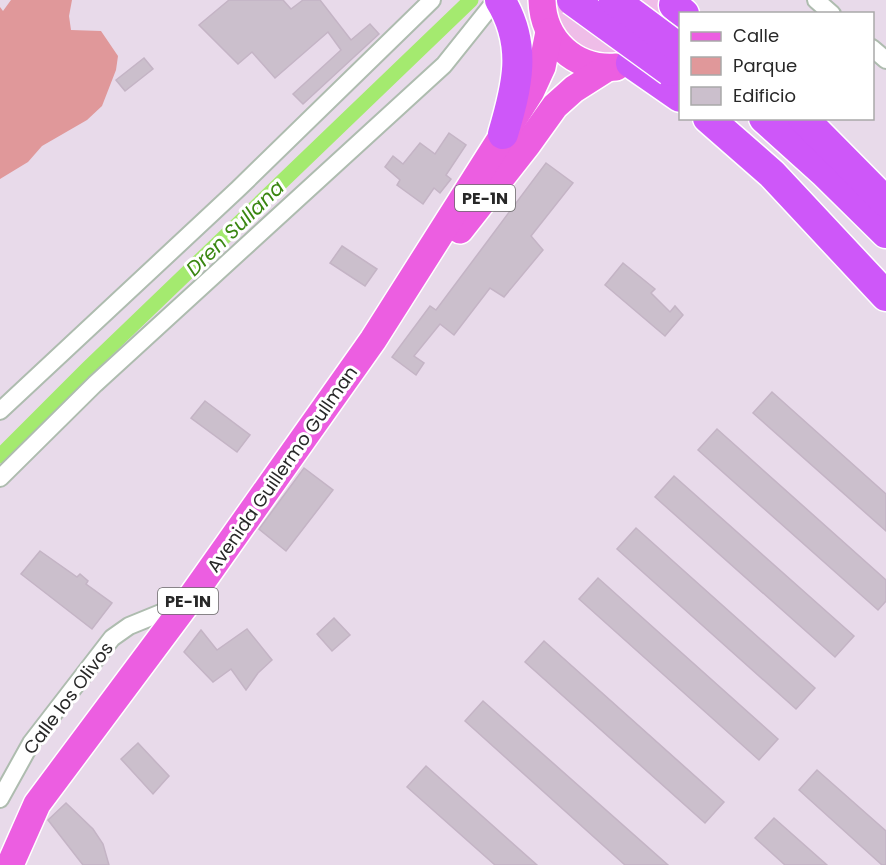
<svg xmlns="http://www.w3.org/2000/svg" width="886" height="865" font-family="Poppins,sans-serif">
<rect width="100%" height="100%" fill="#e8daea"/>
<path fill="#e0989a" d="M 11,0 L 72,0 L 69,16 L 71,30 L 101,31 L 118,56 L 116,70 L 102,106 L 87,120 L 42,146 L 28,162 L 0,179 L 0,7 L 3,11 Z"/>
<path fill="#efbde8" d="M 548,0 L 662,0 L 661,12 L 655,28 L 628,52 L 610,56 L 592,54 L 562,36 Z"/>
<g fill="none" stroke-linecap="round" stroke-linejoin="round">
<path stroke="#a4ea6f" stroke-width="15" d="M 0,456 L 88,368 L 471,0"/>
</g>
<g fill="#cbbfcc" stroke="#c4b4c5" stroke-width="1.5">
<path d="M 229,0 L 283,0 L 291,9 L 303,0 L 320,0 L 351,40 L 370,24 L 379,34 L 303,104 L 293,94 L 341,50 L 328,32 L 275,78 L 252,52 L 238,64 L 199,25 Z"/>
<path d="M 144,58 L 153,69 L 125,91 L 116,80 Z"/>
<path d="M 449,133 L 466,145 L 446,175 L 451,179 L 440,193 L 434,188 L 423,204 L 397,185 L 400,180 L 385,167 L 393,156 L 403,164 L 420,143 L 435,154 Z"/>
<path d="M 546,163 L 573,183 L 531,236 L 543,250 L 504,297 L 490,288 L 454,335 L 440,324 L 414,356 L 424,363 L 416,375 L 392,357 L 430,306 L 436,310 Z"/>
<path d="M 342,246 L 377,269 L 365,286 L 330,263 Z"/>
<path d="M 623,263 L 655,289 L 651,293 L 670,312 L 675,306 L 683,315 L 665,336 L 605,285 Z"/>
<path d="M 772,392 L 886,494 L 886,531 L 753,413 Z"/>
<path d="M 205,401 L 250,435 L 237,452 L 191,418 Z"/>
<path d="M 717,429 L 886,580 L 886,601 L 878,610 L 698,450 Z"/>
<path d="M 304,468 L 333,490 L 286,551 L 259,529 Z"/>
<path d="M 674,476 L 854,636 L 835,657 L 655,497 Z"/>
<path d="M 636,528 L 815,688 L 796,709 L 617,549 Z"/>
<path d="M 40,551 L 77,577 L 80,574 L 88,581 L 86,584 L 112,603 L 92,629 L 21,574 Z"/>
<path d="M 598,578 L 778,739 L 759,760 L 579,599 Z"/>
<path d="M 334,618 L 350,635 L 332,651 L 317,634 Z"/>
<path d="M 247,629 L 272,660 L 258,673 L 246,690 L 231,669 L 213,682 L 184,652 L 201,630 L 217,650 Z"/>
<path d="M 544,641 L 724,802 L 705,823 L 525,662 Z"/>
<path d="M 483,701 L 668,865 L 625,865 L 465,721 Z"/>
<path d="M 138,743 L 169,776 L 153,794 L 121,759 Z"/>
<path d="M 426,766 L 537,865 L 495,865 L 407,787 Z"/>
<path d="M 817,770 L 886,831 L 886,865 L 882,865 L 799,790 Z"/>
<path d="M 66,803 L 93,829 L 103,844 L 109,865 L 83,865 L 48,820 Z"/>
<path d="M 774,818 L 827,865 L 785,865 L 755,838 Z"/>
</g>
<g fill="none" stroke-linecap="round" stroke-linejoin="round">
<defs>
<g id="street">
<path d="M 816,0 L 832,14"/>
<path d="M 872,48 L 886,60"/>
<path d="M 0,411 L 238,189 L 432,0"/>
<path d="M 0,478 L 95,384 L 444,65 L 496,0"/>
<path d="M 0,799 L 31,743 L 112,638 L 129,626 L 183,604"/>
</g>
<g id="primary">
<path d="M 542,0 C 543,41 575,70 616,67"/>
<path d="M 460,230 L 527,145 L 555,106 L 574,89 L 607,68"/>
<path d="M 10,865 L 37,804 L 187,603 L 373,340 L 531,91 L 542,67 L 549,32"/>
</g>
<g id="highway">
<path d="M 500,0 C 528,45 517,87 503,134"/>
<path d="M 674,5 L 684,14"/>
<path d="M 631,63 L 680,97"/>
<path d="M 708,118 L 772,174 L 886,296"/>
<path d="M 764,118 L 824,172 L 886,233"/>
<path d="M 803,118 L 886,202"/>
</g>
</defs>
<use href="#street" stroke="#aebcaf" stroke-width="20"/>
<use href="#primary" stroke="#fff" stroke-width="30"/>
<use href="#highway" stroke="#fff" stroke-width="33"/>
<use href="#street" stroke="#fff" stroke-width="16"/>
<use href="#primary" stroke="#ec5ee1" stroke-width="27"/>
<use href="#highway" stroke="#ce57f9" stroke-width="30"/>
<defs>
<g id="highway-bridge">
<path d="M 572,0 L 670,71"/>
<path d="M 614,0 L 680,49"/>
</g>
</defs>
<use href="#highway-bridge" stroke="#fff" stroke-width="33" stroke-linecap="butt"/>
<use href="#highway-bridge" stroke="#ce57f9" stroke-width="30"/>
</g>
<g text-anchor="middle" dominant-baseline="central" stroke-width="6" stroke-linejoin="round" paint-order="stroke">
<g fill="#fff" stroke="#686868" stroke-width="1.5">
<rect x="455" y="185" width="60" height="26" rx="4.5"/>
<rect x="158" y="588" width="60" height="26" rx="4.5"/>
</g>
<g font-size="16" font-weight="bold" fill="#282828">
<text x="485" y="198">PE-1N</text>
<text x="188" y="601">PE-1N</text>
</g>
<g font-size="18" fill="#282828" stroke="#fff">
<text transform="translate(282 469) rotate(-55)">Avenida Guillermo Gullman</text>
<text transform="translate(68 698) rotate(-53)">Calle los Olivos</text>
</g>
<g font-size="20" font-style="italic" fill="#3a8611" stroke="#fff">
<text transform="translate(235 228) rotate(-44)">Dren Sullana</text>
</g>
</g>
<rect x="679" y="12" width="195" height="108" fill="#ffffff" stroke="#a9a9a9" stroke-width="1.5"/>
<rect x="691" y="32" width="30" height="9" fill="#ec5ee1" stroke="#a9a9a9" stroke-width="1.5"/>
<text x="733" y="42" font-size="18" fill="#282828">Calle</text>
<rect x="691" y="57" width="30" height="18" fill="#e0989a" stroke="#a9a9a9" stroke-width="1.5"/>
<text x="733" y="72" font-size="18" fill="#282828">Parque</text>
<rect x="691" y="87" width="30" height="18" fill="#cbbfcc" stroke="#a9a9a9" stroke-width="1.5"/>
<text x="733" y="102" font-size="18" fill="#282828">Edificio</text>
</svg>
